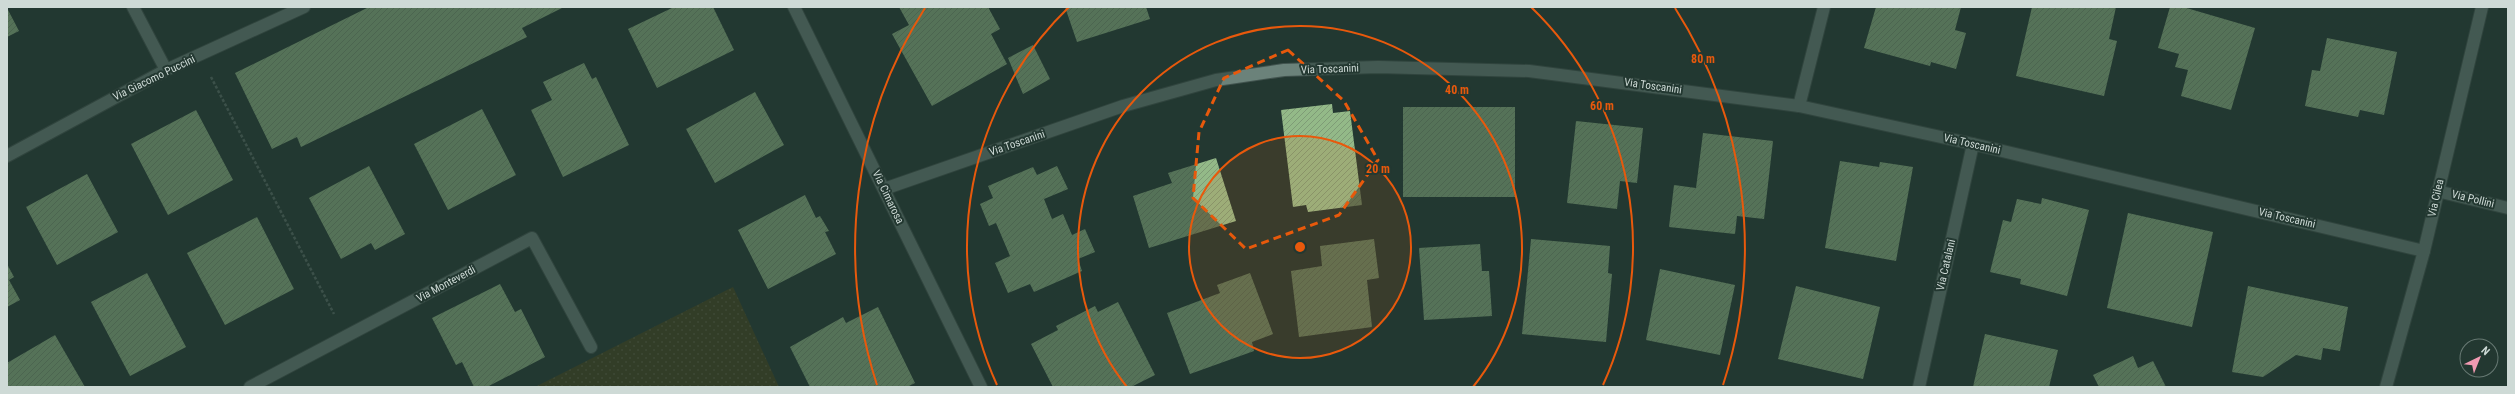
<svg xmlns="http://www.w3.org/2000/svg" width="2515" height="394" font-family="'Roboto Condensed',sans-serif">
<defs>
<pattern id="grass-dots" width="8" height="8" patternUnits="userSpaceOnUse"><rect width="8" height="8" fill="#46431b"/><path d="M2 2h.1M6 6h.1" fill="none" stroke="#605e3b" stroke-width="1.8" stroke-linecap="round"/></pattern>
<pattern id="building-hatch" width="6" height="6" patternUnits="userSpaceOnUse"><rect width="6" height="6" fill="#93b988"/><path d="M-1 1l2-2M0 6l6-6M5 7l2-2" fill="none" stroke="#7e9b76"/></pattern>
</defs>
<rect width="100%" height="100%" fill="#233831"/>
<path fill="url(#grass-dots)" d="M 733,287 L 779,387 L 535,387 Z"/>
<g fill="url(#building-hatch)">
<path d="M 369,7 L 564,7 L 522,28 L 527,37 L 301,147 L 297,137 L 272,149 L 235,73 Z"/>
<path d="M 674,7 L 713,7 L 734,50 L 657,88 L 628,29 Z"/>
<path d="M 899,7 L 988,7 L 1000,29 L 991,34 L 1007,64 L 932,106 L 892,34 L 909,25 Z"/>
<path d="M 1065,7 L 1146,7 L 1150,19 L 1077,42 Z"/>
<path d="M 1876,7 L 1961,7 L 1955,30 L 1966,33 L 1956,69 L 1931,62 L 1930,66 L 1864,48 Z"/>
<path d="M 2032,7 L 2116,7 L 2109,39 L 2117,41 L 2104,96 L 2016,76 Z"/>
<path d="M 2170,7 L 2183,7 L 2255,28 L 2231,110 L 2181,96 L 2188,70 L 2175,67 L 2179,54 L 2158,48 Z"/>
<path d="M 7,8 L 19,31 L 7,37 Z"/>
<path d="M 2327,38 L 2397,52 L 2384,115 L 2360,110 L 2358,117 L 2305,106 L 2312,70 L 2320,71 Z"/>
<path d="M 1033,45 L 1050,79 L 1023,94 L 1008,58 Z"/>
<path d="M 584,63 L 592,79 L 596,77 L 629,145 L 563,177 L 531,110 L 552,100 L 543,82 Z"/>
<path d="M 755,92 L 784,145 L 715,183 L 686,129 Z"/>
<path d="M 1332,104 L 1333,113 L 1350,111 L 1362,205 L 1308,212 L 1306,205 L 1293,207 L 1281,110 Z"/>
<rect x="1403" y="107" width="112" height="90"/>
<path d="M 482,109 L 516,175 L 448,210 L 414,144 Z"/>
<path d="M 196,110 L 233,180 L 168,215 L 131,144 Z"/>
<path d="M 1576,121 L 1643,128 L 1637,183 L 1620,181 L 1617,209 L 1567,203 Z"/>
<path d="M 1703,133 L 1773,141 L 1764,219 L 1737,216 L 1735,234 L 1669,227 L 1674,185 L 1696,188 Z"/>
<path d="M 1216,158 L 1236,221 L 1149,248 L 1133,196 L 1172,183 L 1168,173 Z"/>
<path d="M 1840,161 L 1879,167 L 1880,162 L 1913,167 L 1896,261 L 1825,248 Z"/>
<path d="M 369,166 L 405,234 L 375,250 L 371,243 L 341,259 L 309,198 Z"/>
<path d="M 1057,166 L 1068,189 L 1044,199 L 1052,219 L 1063,214 L 1072,235 L 1085,229 L 1095,252 L 1078,259 L 1082,271 L 1034,292 L 1030,284 L 1008,293 L 995,263 L 1010,256 L 996,223 L 989,226 L 980,204 L 993,198 L 988,186 L 1033,167 L 1037,175 Z"/>
<path d="M 87,174 L 118,232 L 57,265 L 26,207 Z"/>
<path d="M 805,195 L 816,218 L 820,216 L 829,231 L 825,232 L 836,254 L 768,289 L 738,230 Z"/>
<path d="M 2042,198 L 2089,210 L 2067,296 L 2020,284 L 2021,279 L 1990,272 L 2003,220 L 2011,222 L 2017,199 L 2041,204 Z"/>
<path d="M 2128,213 L 2213,232 L 2192,327 L 2107,308 Z"/>
<path d="M 257,217 L 294,289 L 225,325 L 187,253 Z"/>
<path d="M 1374,239 L 1379,278 L 1367,280 L 1372,327 L 1299,337 L 1291,271 L 1322,266 L 1320,246 Z"/>
<path d="M 1531,239 L 1610,246 L 1608,273 L 1612,274 L 1606,342 L 1522,334 Z"/>
<path d="M 1480,244 L 1482,271 L 1489,271 L 1492,316 L 1424,320 L 1419,248 Z"/>
<path d="M 7,264 L 14,277 L 9,280 L 20,300 L 7,307 Z"/>
<path d="M 1660,269 L 1735,285 L 1720,355 L 1646,340 Z"/>
<path d="M 147,273 L 186,347 L 130,376 L 91,302 Z"/>
<path d="M 1250,273 L 1273,334 L 1252,342 L 1254,351 L 1190,374 L 1167,313 L 1220,293 L 1217,285 Z"/>
<path d="M 500,284 L 515,312 L 521,309 L 545,357 L 487,387 L 474,387 L 462,362 L 456,365 L 432,318 Z"/>
<path d="M 1796,286 L 1880,307 L 1863,379 L 1778,359 Z"/>
<path d="M 2248,286 L 2348,307 L 2340,351 L 2323,348 L 2321,360 L 2296,355 L 2263,377 L 2232,372 Z"/>
<path d="M 1118,302 L 1155,375 L 1131,387 L 1053,387 L 1031,344 L 1058,330 L 1056,326 L 1095,306 L 1098,312 Z"/>
<path d="M 878,307 L 915,383 L 907,387 L 810,387 L 790,347 L 843,317 L 846,323 Z"/>
<path d="M 1985,334 L 2058,350 L 2049,387 L 1973,387 Z"/>
<path d="M 55,335 L 85,387 L 7,387 L 7,363 Z"/>
<path d="M 2133,356 L 2138,368 L 2153,361 L 2166,387 L 2099,387 L 2093,375 Z"/>
</g>
<g fill="none" stroke-linecap="round" stroke-linejoin="round">
<defs>
<g id="minor">
<path d="M 133,7 L 166,70"/>
<path d="M 794,7 L 981,387"/>
<path d="M 1799,106 L 1824,7"/>
<path d="M 7,156 L 166,70 L 304,7"/>
<path d="M 884,189 L 1123,106 L 1216,80 L 1284,70 L 1378,67 L 1529,71 L 1799,106 L 1973,144 L 2424,251"/>
<path d="M 2437,191 L 2508,208"/>
<path d="M 250,387 L 532,238 L 591,347"/>
<path d="M 1919,387 L 1973,144"/>
<path d="M 2386,387 L 2424,251 L 2482,7"/>
</g>
</defs>
<use href="#minor" stroke="#41534e" stroke-width="14"/>
<path stroke="#5a6d67" stroke-width="2.5" stroke-dasharray="3 2" stroke-linecap="butt" d="M 211,77 L 334,314"/>
<use href="#minor" stroke="#6b827a" stroke-width="12"/>
</g>
<path d="M0 0H2515V394H0ZM 1288,50 L 1344,101 L 1378,160 L 1339,215 L 1246,249 L 1193,198 L 1199,132 L 1224,78 Z" fill="#233831" fill-opacity=".55" fill-rule="evenodd"/>
<path fill="none" stroke="#e8590c" stroke-width="3" stroke-dasharray="8 5" stroke-linejoin="round" d="M 1288,50 L 1344,101 L 1378,160 L 1339,215 L 1246,249 L 1193,198 L 1199,132 L 1224,78 Z"/>
<circle cx="1300" cy="247" r="111" fill="#e8590c" fill-opacity=".12"/>
<g fill="none" stroke="#e8590c" stroke-width="2">
<circle cx="1300" cy="247" r="111"/>
<path d="M1127 387A222 222 0 1 1 1473 387"/>
<path d="M997 385A333 333 0 0 1 1069 7M1531 7A333 333 0 0 1 1603 385"/>
<path d="M877 385A445 445 0 0 1 925 8M1675 8A445 445 0 0 1 1723 385"/>
</g>
<g text-anchor="middle" dominant-baseline="central" stroke-width="4" stroke-linejoin="round" paint-order="stroke">
<g font-size="11" fill="#cedad6" stroke="#233831">
<text transform="translate(1330 69) rotate(-2)">Via Toscanini</text>
<text transform="translate(154 78) rotate(-26)">Via Giacomo Puccini</text>
<text transform="translate(1653 86) rotate(8)">Via Toscanini</text>
<text transform="translate(1017 143) rotate(-19)">Via Toscanini</text>
<text transform="translate(1972 144) rotate(13)">Via Toscanini</text>
<text transform="translate(888 197) rotate(64)">Via Cimarosa</text>
<text transform="translate(2436 198) rotate(-77)">Via Cilea</text>
<text transform="translate(2473 199) rotate(14)">Via Pollini</text>
<text transform="translate(2287 218) rotate(13)">Via Toscanini</text>
<text transform="translate(1946 265) rotate(-77)">Via Catalani</text>
<text transform="translate(446 284) rotate(-28)">Via Monteverdi</text>
</g>
</g>
<circle cx="1300" cy="247" r="6" fill="#e8590c" stroke="#233831" stroke-width="2"/>
<g font-size="12" text-anchor="middle" font-weight="bold" fill="#e8590c" stroke="#233831" stroke-width="4" stroke-linejoin="round" paint-order="stroke">
<text x="1703" y="63">80 m</text>
<text x="1457" y="94">40 m</text>
<text x="1602" y="110">60 m</text>
<text x="1378" y="173">20 m</text>
</g>
<rect width="2515" height="394" fill="none" stroke="#cedad6" stroke-width="16"/>
<g transform="translate(2479 358) rotate(43)"><circle r="19" fill="#233831" stroke="#677973"/>
<path d="M0-3L7 15L0 10L-7 15Z" fill="#f19ab2"/>
<text y="-6" font-size="11" font-weight="bold" text-anchor="middle" fill="#cedad6">N</text>
</g>
</svg>
